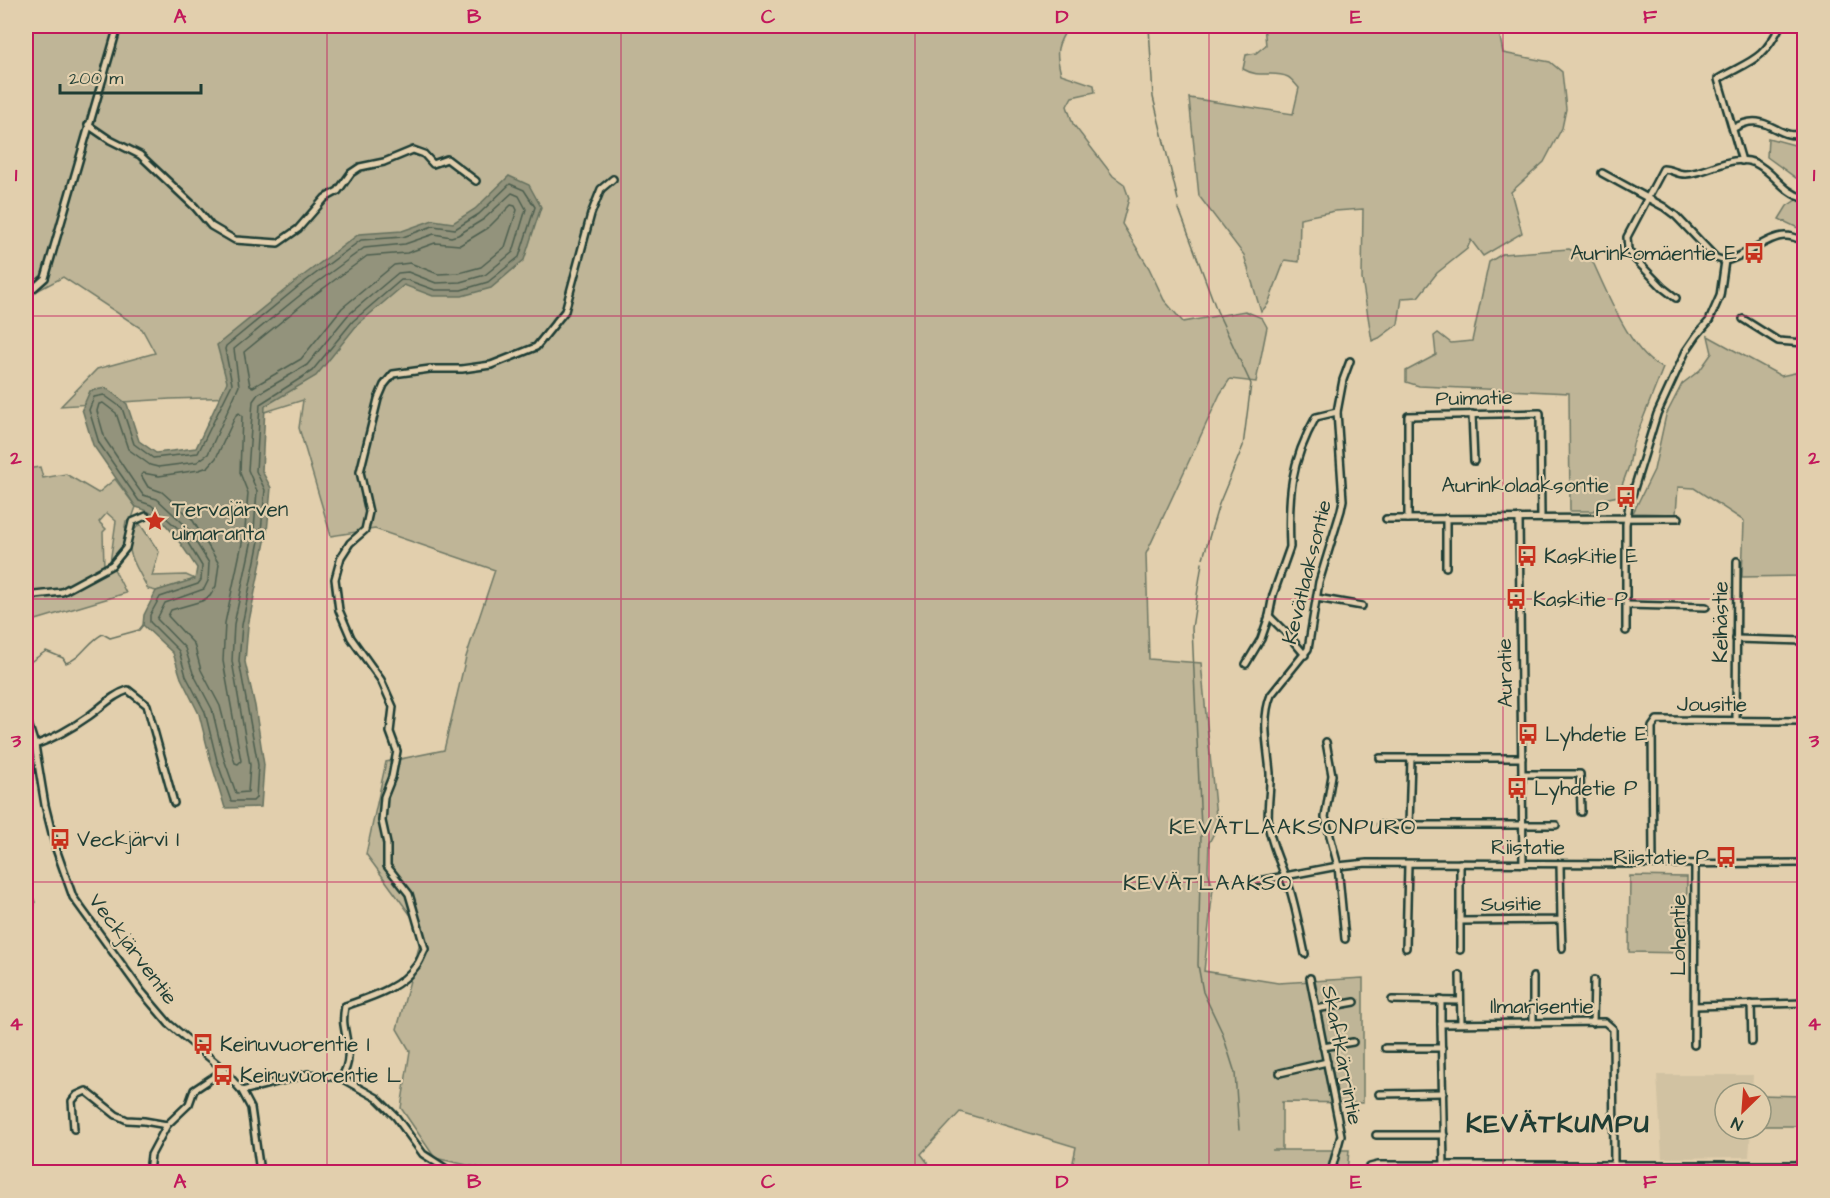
<svg xmlns="http://www.w3.org/2000/svg" width="1830" height="1198" font-family="'Architects Daughter',sans-serif">
<rect width="100%" height="100%" fill="#e2cfad"/>
<filter id="ink" filterUnits="userSpaceOnUse"><feTurbulence type="fractalNoise" baseFrequency=".0167" numOctaves="2"/><feDisplacementMap in="SourceGraphic" scale="12" xChannelSelector="R" yChannelSelector="G"/><feConvolveMatrix kernelMatrix="1 2 1 2 8 2 1 2 1" color-interpolation-filters="sRGB"/></filter>
<g filter="url(#ink)">
<path fill="#d1c2a2" d="M 1657,1075 L 1753,1075 L 1752,1093 L 1725,1093 L 1725,1129 L 1751,1129 L 1749,1157 L 1662,1158 Z"/>
<g fill="#bfb597" stroke="#6f7966" stroke-width="1.5">
<path d="M 26,26 L 1069,26 C 1056,45 1055,52 1061,74 L 1094,85 L 1095,92 L 1072,97 L 1067,106 L 1073,124 L 1113,176 L 1124,184 L 1129,198 L 1122,224 L 1149,268 L 1164,300 L 1183,322 L 1245,311 L 1262,318 L 1267,327 L 1256,382 L 1230,379 L 1220,394 L 1146,554 L 1149,659 L 1201,663 L 1217,827 L 1209,843 L 1208,871 L 1213,888 L 1204,971 L 1278,983 L 1363,978 L 1363,1103 L 1282,1102 L 1282,1150 L 1272,1150 L 1349,1150 L 1347,1172 L 1071,1172 L 1076,1147 L 960,1112 L 921,1154 L 935,1172 L 499,1172 L 435,1158 L 401,1108 L 410,1051 L 397,1029 L 423,932 L 366,854 L 386,762 L 444,750 L 466,657 L 495,570 L 375,529 L 331,536 L 299,428 L 303,400 L 265,412 L 239,397 L 170,399 L 61,406 L 97,369 L 155,353 L 142,329 L 63,277 L 35,292 L 26,291 Z"/>
<path d="M 1264,26 L 1498,26 L 1503,53 L 1550,62 L 1562,72 L 1566,109 L 1562,128 L 1544,162 L 1511,192 L 1522,233 L 1483,256 L 1471,240 L 1467,249 L 1437,273 L 1418,297 L 1402,298 L 1398,324 L 1379,338 L 1372,341 L 1362,279 L 1363,209 L 1335,211 L 1300,218 L 1299,262 L 1285,260 L 1268,304 L 1261,312 L 1244,255 L 1199,196 L 1189,98 L 1293,114 L 1299,88 C 1296,85 1292,79 1288,77 C 1273,70 1260,79 1243,69 L 1246,55 L 1256,53 L 1266,45 Z"/>
<path d="M 1768,138 L 1798,146 L 1804,150 L 1804,180 L 1796,178 L 1767,157 Z"/>
<path d="M 1796,200 L 1804,202 L 1804,223 L 1802,230 L 1779,219 L 1787,206 Z"/>
<path d="M 1569,249 L 1592,260 C 1606,290 1632,357 1663,368 L 1633,444 L 1629,466 L 1618,496 L 1604,499 L 1594,511 L 1570,511 L 1569,393 L 1419,386 L 1406,382 L 1406,371 L 1436,355 L 1434,336 L 1438,333 L 1451,343 L 1472,341 L 1489,262 L 1502,254 Z"/>
<path d="M 1708,336 L 1781,376 L 1804,371 L 1804,576 L 1742,577 L 1744,521 L 1694,488 L 1678,487 L 1676,514 L 1633,513 L 1654,470 L 1666,415 L 1682,384 L 1700,370 L 1712,353 Z"/>
<path d="M 40,467 L 43,478 L 66,474 L 98,493 L 115,479 L 136,507 L 131,521 L 126,521 L 125,527 L 127,531 L 123,547 L 110,563 L 116,521 L 107,513 L 99,522 L 106,529 L 103,532 L 104,567 L 62,591 L 26,595 L 26,469 Z"/>
<path d="M 140,524 L 159,552 L 152,576 L 186,575 L 195,579 L 156,591 L 148,589 C 137,566 117,544 140,524 Z"/>
<path d="M 113,567 L 126,593 L 26,623 L 26,599 L 64,595 Z"/>
<path d="M 1630,876 L 1687,877 L 1686,953 L 1629,952 Z"/>
<path d="M 1761,1095 L 1802,1096 L 1802,1126 L 1761,1126 Z"/>
</g>
<g fill="#93937b" stroke="#65715f" stroke-width="1.5">
<path d="M 509,176 L 529,185 L 541,207 L 524,260 L 491,288 L 462,296 L 433,296 L 404,285 L 357,325 L 316,376 L 265,406 L 262,471 L 271,488 L 267,532 L 248,626 L 245,662 L 255,706 L 264,765 L 261,807 L 225,808 L 211,762 L 199,714 L 181,678 L 173,653 L 143,625 L 144,615 L 156,591 L 195,579 L 197,568 C 180,544 166,514 136,507 L 93,445 L 82,409 L 90,391 L 106,388 L 127,404 L 139,441 L 156,453 L 196,448 L 227,382 L 217,345 L 296,281 L 359,234 L 402,231 L 433,220 L 453,223 L 475,209 Z"/>
<path d="M 26,880 L 35,902 L 26,1003 Z"/>
</g>
<g fill="none" stroke-linecap="round" stroke-linejoin="round">
<g stroke="#4d5f50" stroke-width="1.5">
<path d="M 510,184 L 524,190 L 535,207 L 519,257 L 488,282 L 461,290 L 435,290 L 407,280 L 401,280 L 353,321 L 312,371 L 260,404 L 256,471 L 265,490 L 261,531 L 242,625 L 239,661 L 258,765 L 256,798 L 253,801 L 231,801 L 217,761 L 205,712 L 186,676 L 179,651 L 150,622 L 150,615 L 160,597 L 198,584 L 201,580 L 202,566 L 180,530 L 151,505 L 139,501 L 99,443 L 89,410 L 94,397 L 104,395 L 122,408 L 134,444 L 153,458 L 198,453 L 232,384 L 225,349 L 226,346 L 299,286 L 361,240 L 403,237 L 433,226 L 455,229 L 479,214 Z"/>
<path d="M 512,193 L 519,196 L 526,209 L 513,252 L 485,275 L 460,282 L 436,283 L 408,272 L 398,273 L 348,315 L 307,365 L 258,394 L 253,401 L 248,470 L 257,491 L 254,530 L 234,624 L 232,661 L 250,765 L 248,792 L 236,793 L 224,759 L 212,709 L 193,673 L 185,648 L 157,619 L 165,603 L 204,589 L 208,581 L 209,563 L 185,525 L 157,499 L 143,495 L 133,481 L 105,439 L 97,411 L 99,404 L 103,403 L 116,413 L 128,449 L 150,465 L 158,467 L 197,462 L 208,454 L 239,386 L 234,349 L 304,292 L 364,248 L 405,244 L 434,234 L 451,237 L 458,235 L 484,219 Z"/>
<path d="M 511,205 L 515,206 L 517,210 L 505,247 L 481,267 L 459,273 L 438,274 L 410,263 L 394,265 L 342,308 L 301,359 L 253,387 L 250,386 L 244,352 L 309,299 L 367,256 L 407,253 L 435,243 L 460,245 L 488,228 Z"/>
<path d="M 239,413 L 242,416 L 240,473 L 248,493 L 245,529 L 225,623 L 223,661 L 241,761 L 238,764 L 235,763 L 233,757 L 220,706 L 201,670 L 194,644 L 168,616 L 171,610 L 202,601 L 210,596 L 216,586 L 219,564 L 192,519 L 162,492 L 148,487 L 141,475 L 143,473 L 159,476 L 199,470 L 208,467 L 216,458 L 236,415 Z"/>
</g>
<g stroke="#65715f" stroke-width="1.5">
<path d="M 1149,26 L 1153,97 L 1178,200"/>
<path d="M 1179,209 L 1217,311 L 1251,384 L 1243,446 L 1219,504 L 1203,558"/>
<path d="M 26,665 L 46,651 L 63,658 L 66,663 C 82,658 88,641 103,634 L 110,638 L 139,630 L 143,625"/>
<path d="M 1201,828 L 1192,628 L 1202,563"/>
<path d="M 1201,835 L 1198,965 L 1203,992 L 1222,1032 L 1235,1073 L 1239,1130"/>
</g>
<defs>
<g id="minor">
<path d="M 88,125 L 110,140 L 140,155 L 195,207 L 211,226 L 235,240 L 278,243 L 298,229 L 325,198 L 338,191 L 351,173 L 360,167 L 384,162 L 413,150 L 424,154 L 433,164 L 447,159 L 476,181"/>
<path d="M 1734,128 C 1768,108 1777,143 1804,133"/>
<path d="M 1742,161 L 1718,79 C 1751,60 1763,61 1780,26"/>
<path d="M 1602,173 L 1664,207 L 1676,216 L 1716,258 L 1725,261 C 1744,258 1769,235 1786,236 C 1792,236 1799,239 1804,241"/>
<path d="M 26,295 L 45,278 L 118,26"/>
<path d="M 1676,298 L 1663,288 L 1635,259 L 1628,250 L 1627,237 L 1663,169 C 1672,169 1678,175 1686,174 C 1708,173 1733,153 1755,163 C 1774,172 1783,193 1804,198"/>
<path d="M 1743,319 L 1778,341 L 1804,343"/>
<path d="M 1472,414 L 1474,461"/>
<path d="M 1446,518 L 1446,567"/>
<path d="M 1519,518 L 1523,864"/>
<path d="M 1386,519 L 1679,518"/>
<path d="M 1408,519 L 1408,416 L 1540,413 L 1541,518"/>
<path d="M 26,596 L 62,592 L 112,565 L 126,548 L 132,522 L 146,516"/>
<path d="M 1317,598 L 1362,606"/>
<path d="M 1627,605 L 1706,607"/>
<path d="M 1269,616 L 1289,636 L 1305,655"/>
<path d="M 1626,631 L 1626,524 L 1629,505 L 1657,414 L 1686,351 L 1697,335 L 1709,321 L 1720,296 L 1725,261"/>
<path d="M 1736,639 L 1804,641"/>
<path d="M 1246,664 L 1261,639 L 1269,616 L 1273,595 L 1290,547 C 1288,496 1290,463 1316,417 L 1337,412"/>
<path d="M 26,717 L 35,745 L 45,805 L 56,849 L 73,897 L 141,991 L 169,1024 L 222,1068 L 242,1091 L 251,1108 L 260,1172"/>
<path d="M 1736,720 L 1737,561"/>
<path d="M 1326,742 L 1332,775 L 1325,817 L 1338,866 L 1345,939"/>
<path d="M 35,745 C 55,738 72,728 89,716 C 102,707 112,695 128,690 L 147,705 L 174,803"/>
<path d="M 1380,758 L 1522,758"/>
<path d="M 1523,774 L 1580,774 L 1581,812"/>
<path d="M 1381,825 L 1556,825"/>
<path d="M 1409,825 L 1411,758"/>
<path d="M 1460,863 L 1460,921 L 1561,920 L 1560,864"/>
<path d="M 1653,864 L 1652,727 L 1657,720 L 1804,721"/>
<path d="M 1253,882 L 1338,866 L 1367,863 L 1660,864 L 1804,863"/>
<path d="M 1561,920 L 1562,948"/>
<path d="M 1406,948 L 1408,864"/>
<path d="M 1460,950 L 1460,921"/>
<path d="M 1305,954 C 1300,931 1296,908 1289,886 C 1282,867 1273,849 1269,829 C 1266,810 1271,792 1270,773 C 1268,748 1261,719 1271,695 L 1308,649 L 1319,582 L 1341,510 L 1343,500 L 1337,412 L 1343,380 L 1350,361"/>
<path d="M 1460,975 L 1461,1023"/>
<path d="M 1533,977 L 1533,1023"/>
<path d="M 1310,978 L 1341,1135 L 1331,1172"/>
<path d="M 1392,1000 L 1460,1001"/>
<path d="M 1441,1000 L 1441,1024"/>
<path d="M 1751,1004 L 1752,1042"/>
<path d="M 1695,1006 L 1804,1003"/>
<path d="M 1316,1009 L 1355,1002"/>
<path d="M 1593,1023 L 1594,980"/>
<path d="M 1694,1045 L 1695,864"/>
<path d="M 1323,1047 L 1353,1042"/>
<path d="M 1385,1048 L 1442,1048"/>
<path d="M 1280,1073 L 1327,1062"/>
<path d="M 341,1078 C 353,1060 347,1045 344,1025 C 343,1019 344,1012 345,1006 C 370,997 400,989 416,966 C 420,962 422,954 425,949 L 409,894 L 387,866 L 387,844 L 382,821 L 384,797 L 392,777 L 397,751 L 390,732 L 393,707 L 381,680 L 351,638 L 339,610 L 335,579 L 341,557 L 350,543 L 365,530 L 369,512 L 360,472 L 378,399 L 384,385 L 393,374 L 430,369 L 462,369 L 491,365 L 536,347 L 565,311 L 591,214 L 601,189 L 613,179"/>
<path d="M 242,1091 L 308,1074 L 341,1078 L 377,1098 L 396,1117 L 423,1154 L 451,1172"/>
<path d="M 1379,1094 L 1443,1093"/>
<path d="M 74,1129 L 72,1101 L 77,1095 L 86,1091 L 116,1115 L 127,1120 L 144,1121 L 167,1125"/>
<path d="M 1376,1135 L 1444,1135"/>
<path d="M 1444,1165 L 1441,1024 L 1605,1022 L 1613,1029 L 1614,1165"/>
<path d="M 149,1172 L 151,1155 L 167,1125 L 189,1104 L 194,1090 L 218,1074 L 222,1068"/>
<path d="M 1365,1172 L 1370,1167 L 1378,1165 L 1804,1165"/>
</g>
</defs>
<use href="#minor" stroke="#1f3d34" stroke-width="10"/>
<use href="#minor" stroke="#e2cfad" stroke-width="5"/>
</g>
</g>
<path fill="none" stroke="#c2185b" stroke-width="1.5" stroke-opacity="0.55" d="M 327,26 L 327,1172M 621,26 L 621,1172M 915,26 L 915,1172M 1209,26 L 1209,1172M 1503,26 L 1503,1172M 26,316 L 1804,316M 26,599 L 1804,599M 26,882 L 1804,882"/>
<defs>
<symbol id="bus-bare" viewBox="-9 -9 18 18"><path d="M-5-6H5V4H4V6H2V4H-2V6H-4V4H-5ZM-3.5-4V0h7V-4ZM-3.5 1.2v1.5H-2V1.2ZM2 1.2v1.5H3.5V1.2Z" fill="#c8321e" stroke="#e2cfad" stroke-width="2.5" paint-order="stroke"/></symbol>
<symbol id="sight-bare" viewBox="-9 -9 18 18"><path d="M0-6L1.8-2.2L6-1.7L2.9 1.2L3.7 5.4L0 3.3L-3.7 5.4L-2.9 1.2L-6-1.7L-1.8-2.2Z" fill="#c8321e" stroke="#e2cfad" stroke-width="2.5" paint-order="stroke"/></symbol>
</defs>
<g fill-rule="evenodd">
<use href="#bus-bare" x="1739" y="238" width="30" height="30"/>
<use href="#bus-bare" x="1611" y="482" width="30" height="30"/>
<use href="#sight-bare" x="140" y="506" width="30" height="30"/>
<use href="#bus-bare" x="1512" y="541" width="30" height="30"/>
<use href="#bus-bare" x="1501" y="584" width="30" height="30"/>
<use href="#bus-bare" x="1513" y="719" width="30" height="30"/>
<use href="#bus-bare" x="1502" y="773" width="30" height="30"/>
<use href="#bus-bare" x="45" y="824" width="30" height="30"/>
<use href="#bus-bare" x="1711" y="842" width="30" height="30"/>
<use href="#bus-bare" x="188" y="1029" width="30" height="30"/>
<use href="#bus-bare" x="208" y="1060" width="30" height="30"/>
</g>
<g text-anchor="middle" dominant-baseline="central" stroke-width="4.5" stroke-linejoin="round" paint-order="stroke">
<g font-size="21" fill="#1f3d34" stroke="#e2cfad" text-anchor="start">
<text x="1737" y="253" text-anchor="end">Aurinkomäentie E</text>
<text x="1609" y="485" text-anchor="end">Aurinkolaaksontie<tspan x="1609" dy="24">P</tspan></text>
<text x="172" y="509">Tervajärven<tspan x="172" dy="24">uimaranta</tspan></text>
<text x="1544" y="556">Kaskitie E</text>
<text x="1533" y="599">Kaskitie P</text>
<text x="1545" y="734">Lyhdetie E</text>
<text x="1534" y="788">Lyhdetie P</text>
<text x="77" y="839">Veckjärvi I</text>
<text x="1709" y="857" text-anchor="end">Riistatie P</text>
<text x="220" y="1044">Keinuvuorentie I</text>
<text x="240" y="1075">Keinuvuorentie L</text>
</g>
<g font-size="21" fill="#1f3d34" stroke="#e2cfad">
<text transform="translate(1474 398) rotate(-1)">Puimatie</text>
<text transform="translate(1307 572) rotate(-76)">Kevätlaaksontie</text>
<text transform="translate(1720 622) rotate(-90)">Keihästie</text>
<text transform="translate(1505 673) rotate(-91)">Auratie</text>
<text x="1712" y="704">Jousitie</text>
<text x="1528" y="847">Riistatie</text>
<text transform="translate(1511 904) rotate(-1)">Susitie</text>
<text transform="translate(1678 935) rotate(-90)">Lohentie</text>
<text transform="translate(133 949) rotate(53)">Veckjärventie</text>
<text x="1542" y="1006">Ilmarisentie</text>
<text transform="translate(1342 1055) rotate(79)">Skaftkärrintie</text>
</g>
<g font-size="22" letter-spacing="1.5" fill="#1f3d34" stroke="#e2cfad">
<text x="1293" y="827">KEVÄTLAAKSONPURO</text>
<text x="1208" y="883">KEVÄTLAAKSO</text>
</g>
<g font-size="27" font-weight="bold" letter-spacing="1.5" fill="#1f3d34" stroke="#e2cfad">
<text x="1558" y="1124">KEVÄTKUMPU</text>
</g>
</g>
<rect width="1830" height="1198" fill="none" stroke="#e2cfad" stroke-width="66"/>
<g transform="translate(1743 1111) rotate(205)"><circle r="28" fill="#e2cfad" stroke="#94957d" stroke-width="1.5"/>
<path d="M0-4.5L10 22L0 15L-10 22Z" fill="#c8321e"/>
<text y="-9" font-size="16" font-weight="bold" text-anchor="middle" fill="#1f3d34">N</text>
</g>
<path d="M60 84v9h141v-9" fill="none" stroke="#1f3d34" stroke-width="3"/>
<text x="69" y="84" font-size="18" fill="#1f3d34" stroke="#e2cfad" stroke-width="4.5" paint-order="stroke">200 m</text>
<rect x="33" y="33" width="1764" height="1132" fill="none" stroke="#c2185b" stroke-width="2"/>
<g font-size="20" text-anchor="middle" font-weight="bold" fill="#c2185b">
<text x="180" y="23">A</text>
<text x="474" y="23">B</text>
<text x="768" y="23">C</text>
<text x="1062" y="23">D</text>
<text x="1356" y="23">E</text>
<text x="1650" y="23">F</text>
<text x="16" y="181">1</text>
<text x="1814" y="181">1</text>
<text x="16" y="464">2</text>
<text x="1814" y="464">2</text>
<text x="16" y="747">3</text>
<text x="1814" y="747">3</text>
<text x="16" y="1030">4</text>
<text x="1814" y="1030">4</text>
<text x="180" y="1188">A</text>
<text x="474" y="1188">B</text>
<text x="768" y="1188">C</text>
<text x="1062" y="1188">D</text>
<text x="1356" y="1188">E</text>
<text x="1650" y="1188">F</text>
</g>
</svg>
